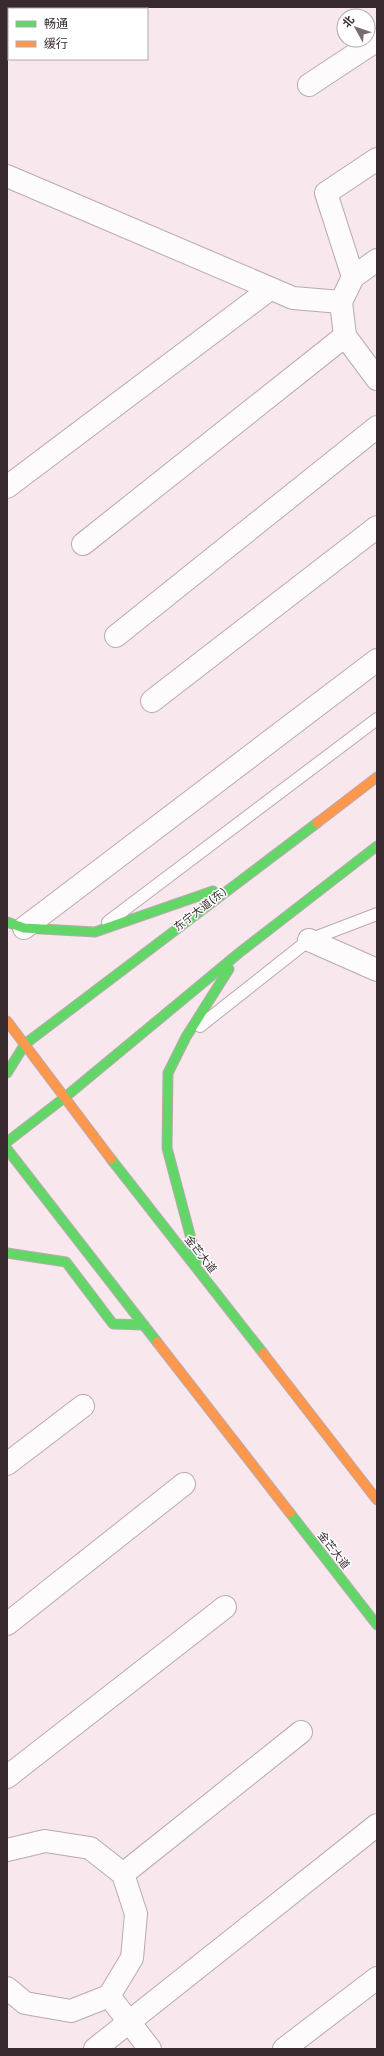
<svg xmlns="http://www.w3.org/2000/svg" width="384" height="2056" font-family="Inter,'Noto Sans SC',sans-serif">
<rect width="100%" height="100%" fill="#f8e7ed"/>
<g fill="none" stroke-linecap="round" stroke-linejoin="round">
<defs>
<g id="lane">
<path d="M 108,922 L 377,719"/>
<path d="M 200,1026 L 309,940 L 377,914"/>
</g>
<g id="street">
<path d="M 309,85 L 377,40"/>
<path d="M 377,159 L 326,193 L 353,277 L 341,302 L 345,336 L 377,379"/>
<path d="M 7,176 L 293,298 L 341,302"/>
<path d="M 353,277 L 377,260"/>
<path d="M 7,487 L 270,289"/>
<path d="M 83,544 L 345,336"/>
<path d="M 116,636 L 377,427"/>
<path d="M 152,701 L 377,527"/>
<path d="M 24,928 L 377,660"/>
<path d="M 309,940 L 377,970"/>
<path d="M 7,1464 L 83,1406"/>
<path d="M 7,1624 L 184,1484"/>
<path d="M 7,1777 L 225,1607"/>
<path d="M 7,1850 L 45,1841 L 90,1848 L 123,1874 L 136,1914 L 132,1958 L 109,1996 L 71,2011 L 25,2003 L 7,1988"/>
<path d="M 123,1874 L 301,1732"/>
<path d="M 109,1996 L 150,2049"/>
<path d="M 95,2049 L 377,1825"/>
<path d="M 284,2049 L 377,1978"/>
</g>
<g id="fast">
<path d="M 7,922 L 24,928 L 95,932 L 213,891"/>
<path d="M 7,1073 L 25,1044 L 317,823"/>
<path d="M 7,1142 L 64,1098 L 239,953 L 377,846"/>
<path d="M 7,1149 L 157,1342"/>
<path d="M 111,1159 L 263,1353"/>
<path d="M 7,1253 L 66,1262 L 113,1324 L 144,1325"/>
<path d="M 197,1261 L 167,1148 L 168,1073 L 186,1037 L 229,969"/>
<path d="M 290,1513 L 377,1625"/>
</g>
<g id="slow">
<path d="M 317,823 L 377,777"/>
<path d="M 7,1021 L 111,1159"/>
<path d="M 157,1342 L 290,1513"/>
<path d="M 263,1353 L 377,1500"/>
</g>
</defs>
<use href="#lane" stroke="#b8aaaf" stroke-width="14"/>
<use href="#street" stroke="#b8aaaf" stroke-width="24"/>
<use href="#fast" stroke="#b8aaaf" stroke-width="11"/>
<use href="#slow" stroke="#b8aaaf" stroke-width="11"/>
<use href="#lane" stroke="#fefbfc" stroke-width="12"/>
<use href="#street" stroke="#fefbfc" stroke-width="22"/>
<use href="#fast" stroke="#63d668" stroke-width="9"/>
<use href="#slow" stroke="#ff974d" stroke-width="9"/>
</g>
<g text-anchor="middle" dominant-baseline="central" stroke-width="3" stroke-linejoin="round" paint-order="stroke">
<g font-size="11" fill="#382a2e" stroke="#fff">
<text transform="translate(200 909) rotate(-38)">东宁大道(东)</text>
<text transform="translate(201 1254) rotate(52)">金芒大道</text>
<text transform="translate(334 1550) rotate(52)">金芒大道</text>
</g>
</g>
<rect width="384" height="2056" fill="none" stroke="#382a2e" stroke-width="16"/>
<rect x="8" y="8" width="140" height="52" fill="#ffffff" stroke="#afaaab"/>
<rect x="16" y="21" width="20" height="6" fill="#63d668" stroke="#afaaab"/>
<text x="44" y="28" font-size="12" fill="#382a2e">畅通</text>
<rect x="16" y="41" width="20" height="6" fill="#ff974d" stroke="#afaaab"/>
<text x="44" y="48" font-size="12" fill="#382a2e">缓行</text>
<g transform="translate(356 28) rotate(310)"><circle r="19" fill="#ffffff" stroke="#afaaab"/>
<path d="M0-3L7 15L0 10L-7 15Z" fill="#7b6c71"/>
<text y="-6" font-size="11" font-weight="bold" text-anchor="middle" fill="#382a2e">北</text>
</g>
</svg>
